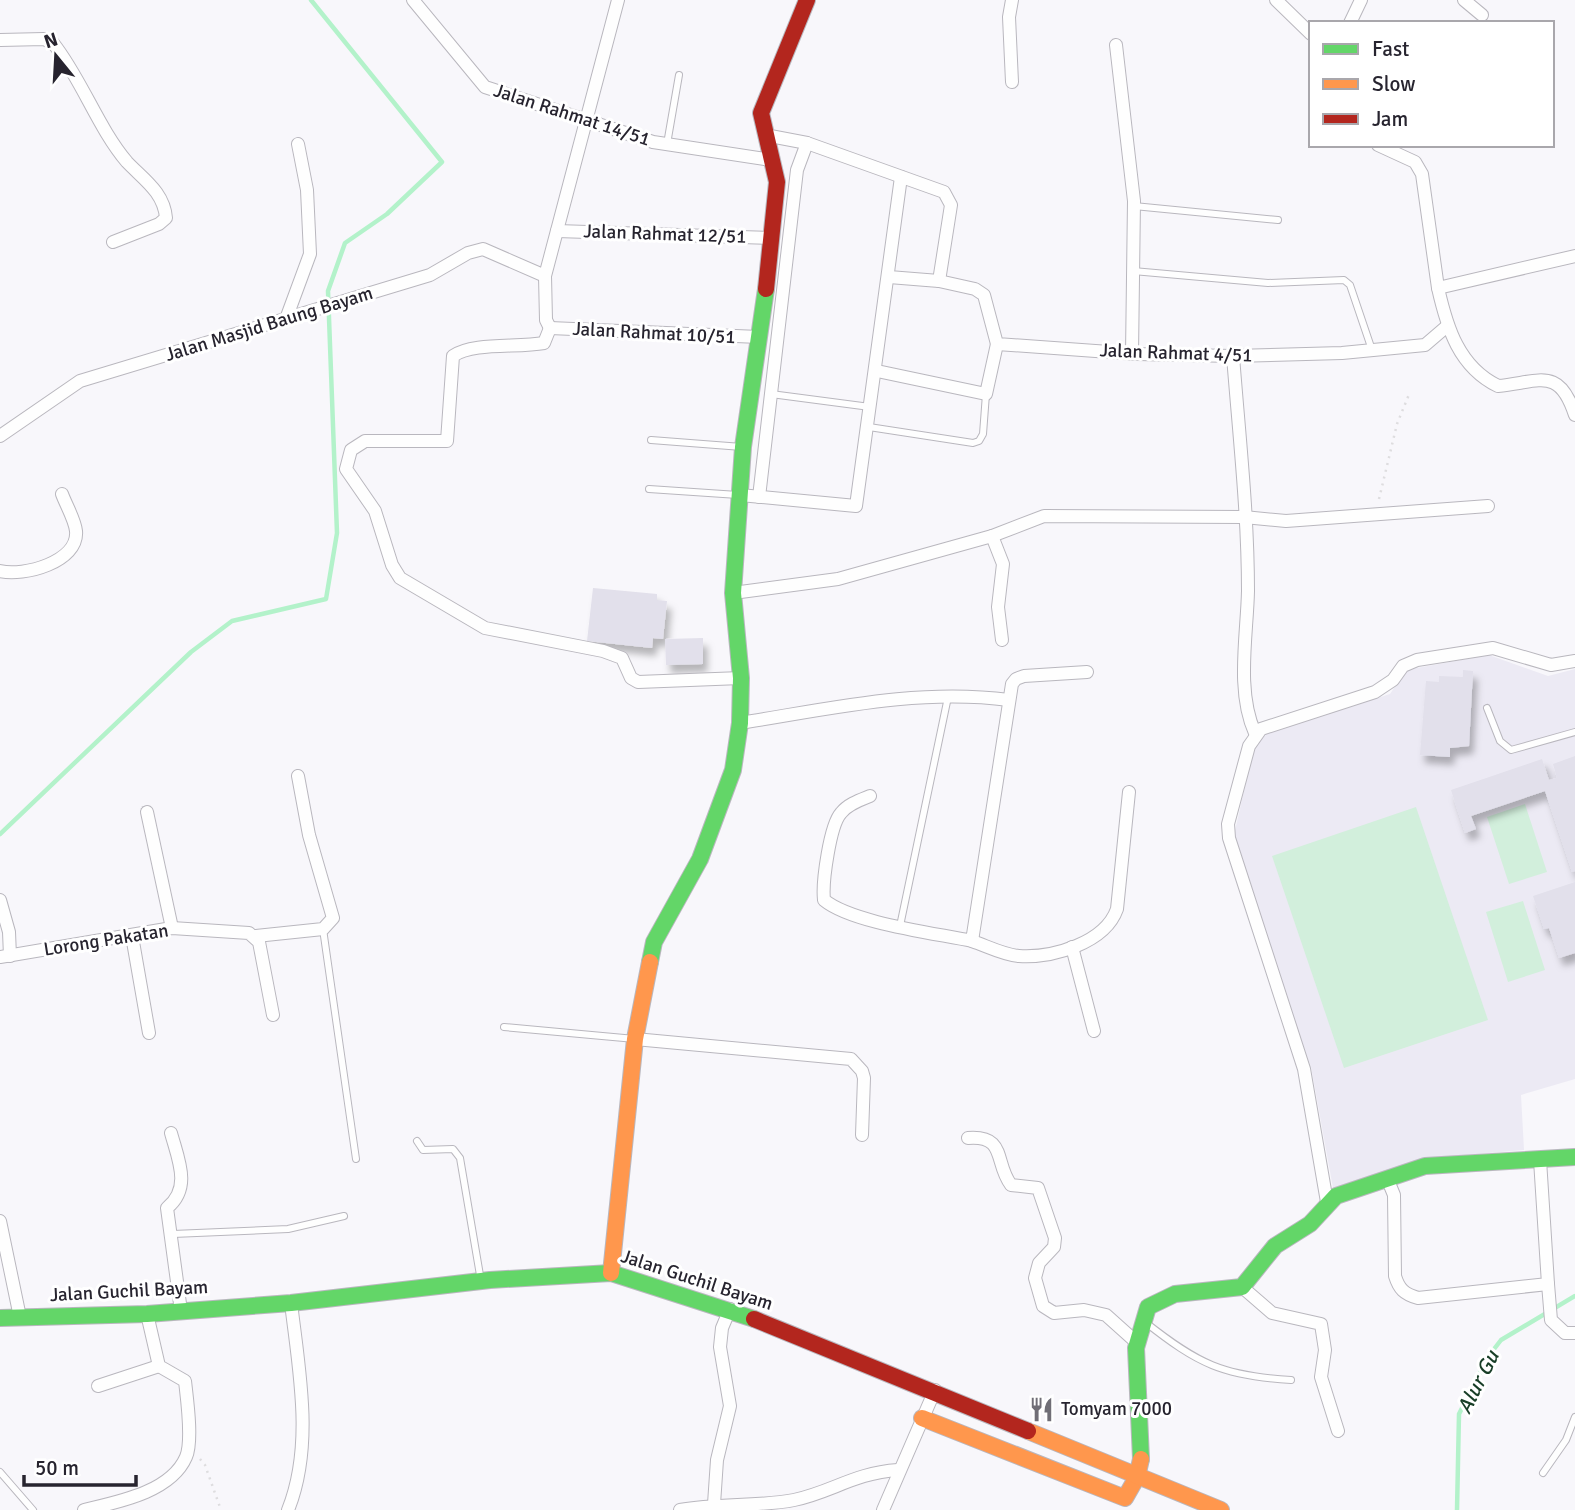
<svg xmlns="http://www.w3.org/2000/svg" width="1575" height="1510" font-family="Signika,sans-serif">
<defs>
<filter id="shadow"><feDropShadow dx="4.5" dy="8" stdDeviation="3.5" flood-color="#0004"/></filter>
</defs>
<rect width="100%" height="100%" fill="#f8f7fb"/>
<path fill="#eceaf4" d="M 1489,655 L 1548,676 L 1575,669 L 1575,1079 L 1521,1095 L 1524,1150 L 1420,1159 L 1333,1188 L 1311,1067 L 1288,1005 L 1234,835 L 1251,760 L 1260,736 L 1390,694 L 1404,673 L 1411,669 Z"/>
<g fill="#d2efdc">
<path d="M 1525,804 L 1547,872 L 1509,884 L 1487,817 Z"/>
<path d="M 1416,807 L 1488,1020 L 1344,1068 L 1272,856 Z"/>
<path d="M 1523,901 L 1545,970 L 1508,982 L 1486,912 Z"/>
</g>
<g fill="none" stroke-linecap="round" stroke-linejoin="round">
<g stroke="#b3f2ca" stroke-width="4.5">
<path d="M 0,834 L 191,652 L 232,621 L 326,599 L 337,533 L 328,291 L 345,243 L 387,214 L 442,162 L 311,0"/>
<path d="M 1457,1510 L 1459,1414 L 1488,1357 L 1501,1340 L 1575,1296"/>
</g>
</g>
<g fill="#e2e0eb" filter="url(#shadow)">
<path d="M 593,588 L 657,594 L 657,600 L 667,601 L 663,639 L 653,638 L 652,648 L 587,641 Z"/>
<path d="M 703,638 L 703,664 L 666,665 L 665,639 Z"/>
<path d="M 1463,670 L 1473,671 L 1469,746 L 1450,748 L 1450,757 L 1420,755 L 1426,681 L 1439,682 L 1439,676 L 1463,677 Z"/>
<path d="M 1575,756 L 1575,871 L 1572,872 L 1545,791 L 1471,816 L 1476,829 L 1465,833 L 1451,790 L 1542,759 L 1549,780 L 1557,778 L 1553,764 Z"/>
<path d="M 1575,882 L 1575,953 L 1559,958 L 1549,928 L 1544,929 L 1533,896 Z"/>
</g>
<g fill="none" stroke-linecap="round" stroke-linejoin="round">
<defs>
<g id="lane">
<path d="M 667,144 L 679,75"/>
<path d="M 1134,206 L 1278,220"/>
<path d="M 1133,271 L 1268,283 L 1344,280 L 1350,285 L 1372,350"/>
<path d="M 771,394 L 870,407"/>
<path d="M 869,427 L 973,443 L 979,441 L 983,434 L 986,394"/>
<path d="M 651,440 L 742,447"/>
<path d="M 649,489 L 738,495"/>
<path d="M 1487,708 L 1500,741 L 1511,750 L 1575,732"/>
<path d="M 900,926 L 948,697"/>
<path d="M 323,929 L 356,1159"/>
<path d="M 504,1027 L 635,1039"/>
<path d="M 417,1141 L 423,1150 L 453,1149 L 460,1158 L 481,1281"/>
<path d="M 173,1234 L 288,1229 L 344,1216"/>
<path d="M 1145,1322 C 1198,1364 1223,1376 1291,1380"/>
<path d="M 0,1472 L 33,1510"/>
<path d="M 1543,1473 L 1566,1440 L 1575,1417"/>
</g>
<g id="street">
<path d="M 413,0 L 485,87 L 653,142 L 771,160"/>
<path d="M 1276,0 L 1311,34"/>
<path d="M 1464,0 L 1482,15"/>
<path d="M 1350,23 L 1361,0"/>
<path d="M 0,40 L 44,39 L 53,43 C 81,78 98,128 127,162 C 143,179 164,192 166,218 L 159,224 L 113,242"/>
<path d="M 1116,45 L 1134,201 L 1132,354"/>
<path d="M 1012,82 L 1009,17 L 1012,0"/>
<path d="M 765,135 L 807,143 L 944,192 L 951,205 L 939,281 L 889,277"/>
<path d="M 1378,145 L 1415,162 L 1422,174 L 1438,288"/>
<path d="M 557,231 L 773,238"/>
<path d="M 1575,256 L 1438,288 C 1447,328 1459,367 1498,386 C 1540,382 1559,366 1575,415"/>
<path d="M 939,281 L 975,289 L 984,295 L 997,344 L 1137,354 L 1233,356 L 1342,353 L 1425,345 L 1446,327"/>
<path d="M 286,319 L 310,254 L 307,190 L 298,144"/>
<path d="M 550,328 L 544,343 C 517,348 473,342 453,356 L 447,441 L 365,441 L 351,450 L 346,469 L 375,511 L 392,565 L 400,578 L 485,628 L 603,651 L 622,658 L 631,678 L 638,682 L 741,678"/>
<path d="M 550,328 L 546,320 L 545,276 L 618,0"/>
<path d="M 550,328 L 759,337"/>
<path d="M 1233,356 C 1239,434 1248,513 1248,591 C 1247,636 1236,691 1255,733"/>
<path d="M 877,371 L 986,394 L 997,344"/>
<path d="M 0,436 L 80,381 L 430,275 L 468,253 L 483,249 L 545,276"/>
<path d="M 740,495 L 856,506 L 901,177"/>
<path d="M 759,497 L 797,170 L 807,143"/>
<path d="M 992,536 L 1003,564 L 998,607 L 1002,640"/>
<path d="M 0,571 C 23,577 79,562 76,531 C 75,520 66,505 62,494"/>
<path d="M 733,593 L 838,579 L 992,536 L 1044,516 L 1244,517 L 1286,521 L 1488,506"/>
<path d="M 740,723 C 829,709 918,688 1009,700"/>
<path d="M 870,796 C 860,800 848,804 841,813 C 830,825 822,882 824,900 C 852,923 934,933 972,941 L 1012,684 L 1016,679 L 1024,676 L 1087,672"/>
<path d="M 147,812 L 172,928"/>
<path d="M 0,900 L 9,932 L 10,956"/>
<path d="M 132,936 L 149,1033"/>
<path d="M 256,936 L 323,929 L 333,918 L 309,835 L 298,776"/>
<path d="M 972,941 C 987,946 1004,955 1019,956 C 1053,958 1105,943 1117,909 L 1129,792"/>
<path d="M 1072,947 L 1094,1031"/>
<path d="M 0,957 L 172,928 L 249,933 L 259,942 L 273,1015"/>
<path d="M 635,1039 L 851,1059 L 862,1071 L 864,1078 L 862,1135"/>
<path d="M 171,1133 C 178,1159 192,1188 167,1208 L 181,1311"/>
<path d="M 968,1138 C 1007,1135 994,1163 1011,1185 L 1038,1188 L 1055,1238 L 1054,1247 L 1039,1263 L 1035,1278 L 1043,1306 L 1054,1313 L 1084,1310 L 1106,1315 L 1135,1341"/>
<path d="M 1387,1178 L 1394,1195 L 1395,1276 C 1399,1289 1404,1294 1418,1298 L 1548,1284 L 1540,1160"/>
<path d="M 1327,1202 L 1304,1069 L 1229,838 L 1228,824 L 1249,746 L 1261,729 L 1375,692 L 1393,680 L 1403,666 L 1417,660 L 1493,648 L 1551,665 L 1575,661"/>
<path d="M 0,1221 L 20,1317"/>
<path d="M 1548,1284 L 1551,1320 L 1565,1333 L 1575,1333"/>
<path d="M 1242,1287 L 1272,1313 L 1321,1324 L 1325,1350 L 1321,1377 L 1338,1431"/>
<path d="M 98,1386 L 159,1366"/>
<path d="M 714,1504 L 717,1460 L 730,1406 L 720,1347 L 722,1328 L 730,1309"/>
<path d="M 84,1510 C 118,1502 171,1492 186,1457 C 193,1441 187,1399 185,1381 L 159,1366 L 147,1314"/>
<path d="M 288,1510 C 314,1445 299,1371 291,1303"/>
<path d="M 680,1510 C 718,1503 758,1507 794,1500 C 832,1492 854,1473 898,1470"/>
<path d="M 883,1510 L 935,1390"/>
</g>
<g id="fast">
<path d="M 650,962 L 654,942 L 700,859 L 733,770 L 740,723 L 741,678 L 733,593 L 743,447 L 766,289"/>
<path d="M 0,1318 L 147,1314 L 291,1303 L 490,1280 L 611,1273 L 754,1319"/>
<path d="M 1141,1459 L 1136,1348 L 1148,1307 L 1175,1294 L 1242,1287 L 1275,1246 L 1310,1224 L 1336,1196 L 1425,1166 L 1575,1157"/>
</g>
<g id="slow">
<path d="M 611,1273 L 635,1039 L 650,962"/>
<path d="M 922,1418 L 1125,1498 L 1137,1477 L 1141,1459"/>
<path d="M 1028,1431 L 1221,1510"/>
</g>
<g id="jam">
<path d="M 766,289 L 777,182 L 761,113 L 807,0"/>
<path d="M 754,1319 L 1028,1431"/>
</g>
</defs>
<use href="#lane" stroke="#b9b7be" stroke-width="8"/>
<use href="#street" stroke="#b9b7be" stroke-width="14"/>
<use href="#fast" stroke="#b9b7be" stroke-width="18"/>
<use href="#slow" stroke="#b9b7be" stroke-width="18"/>
<use href="#jam" stroke="#b9b7be" stroke-width="18"/>
<g stroke="#dedddf" stroke-width="2.5" stroke-dasharray="2 5" stroke-linecap="butt">
<path d="M 1379,499 L 1397,424 L 1410,392"/>
<path d="M 200,1459 L 205,1465 L 221,1510"/>
</g>
<use href="#lane" stroke="#fefefe" stroke-width="6"/>
<use href="#street" stroke="#fefefe" stroke-width="12"/>
<use href="#fast" stroke="#63d668" stroke-width="16"/>
<use href="#slow" stroke="#ff974d" stroke-width="16"/>
<use href="#jam" stroke="#b3261e" stroke-width="16"/>
</g>
<defs>
<symbol id="restaurant-bare" viewBox="-9 -9 18 18"><path d="M-5-6h1v4h1v-4h1v4h1v-4h1v5L-1.5 .5V6h-2V.5L-5-1ZM5-6V6H3V1.5H1.5Q1.5-4 5-6Z" fill="#706e76" stroke="#fff" stroke-width="2.5" paint-order="stroke"/></symbol>
</defs>
<g fill-rule="evenodd">
<use href="#restaurant-bare" x="1024" y="1392" width="35" height="35"/>
</g>
<g text-anchor="middle" dominant-baseline="central" stroke-width="6" stroke-linejoin="round" paint-order="stroke">
<g font-size="19" fill="#27242f" stroke="#fff">
<text transform="translate(572 115) rotate(18)">Jalan Rahmat 14/51</text>
<text transform="translate(665 234) rotate(2)">Jalan Rahmat 12/51</text>
<text transform="translate(269 324) rotate(-17)">Jalan Masjid Baung Bayam</text>
<text transform="translate(654 333) rotate(3)">Jalan Rahmat 10/51</text>
<text transform="translate(1176 353) rotate(2)">Jalan Rahmat 4/51</text>
<text transform="translate(106 940) rotate(-9)">Lorong Pakatan</text>
<text transform="translate(697 1280) rotate(18)">Jalan Guchil Bayam</text>
<text transform="translate(129 1291) rotate(-3)">Jalan Guchil Bayam</text>
</g>
<g font-size="19" fill="#27242f" stroke="#fff" text-anchor="start">
<text x="1061" y="1409">Tomyam 7000</text>
</g>
<g font-size="21" font-style="italic" fill="#183e27" stroke="#fff">
<text transform="translate(1478 1382) rotate(-63)">Alur Gu</text>
</g>
</g>
<rect x="1309" y="21" width="245" height="126" fill="#ffffff" stroke="#a9a7ac" stroke-width="2"/>
<rect x="1323" y="44" width="35" height="10" fill="#63d668" stroke="#a9a7ac" stroke-width="2"/>
<text x="1372" y="56" font-size="21" fill="#27242f">Fast</text>
<rect x="1323" y="79" width="35" height="10" fill="#ff974d" stroke="#a9a7ac" stroke-width="2"/>
<text x="1372" y="91" font-size="21" fill="#27242f">Slow</text>
<rect x="1323" y="114" width="35" height="10" fill="#b3261e" stroke="#a9a7ac" stroke-width="2"/>
<text x="1372" y="126" font-size="21" fill="#27242f">Jam</text>
<g transform="translate(56 56) rotate(342)" stroke="#ffffff" stroke-width="5" paint-order="stroke">
<path d="M0-5L12 26L0 18L-12 26Z" fill="#27242f"/>
<text y="-10" font-size="19" font-weight="bold" text-anchor="middle" fill="#27242f">N</text>
</g>
<path d="M24 1475v10h112v-10" fill="none" stroke="#27242f" stroke-width="3.5"/>
<text x="35" y="1475" font-size="21" fill="#27242f" stroke="#ffffff" stroke-width="5" paint-order="stroke">50 m</text>
</svg>
